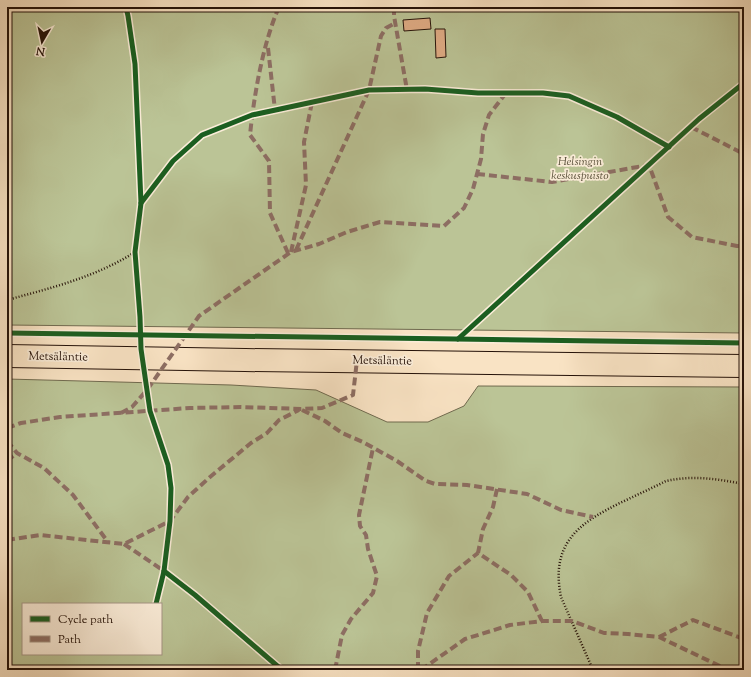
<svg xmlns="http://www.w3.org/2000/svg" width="751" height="677" font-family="'Sorts Mill Goudy',serif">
<rect width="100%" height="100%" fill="#f9e3c4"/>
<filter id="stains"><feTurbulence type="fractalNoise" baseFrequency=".005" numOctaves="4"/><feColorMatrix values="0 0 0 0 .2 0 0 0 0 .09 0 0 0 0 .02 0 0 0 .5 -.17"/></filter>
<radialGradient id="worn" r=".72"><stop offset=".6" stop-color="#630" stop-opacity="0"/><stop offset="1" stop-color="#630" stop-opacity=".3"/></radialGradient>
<g fill="#bbc496" stroke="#706a4f" fill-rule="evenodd">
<path d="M 7,7 L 744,7 L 744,333 L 7,325 Z"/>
<path d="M 7,379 L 231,385 L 316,390 L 387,422 L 428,422 L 464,406 L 478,386 L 744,387 L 744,670 L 7,670 ZM 23,604 L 161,604 L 161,654 L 23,654 Z"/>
</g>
<g fill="#e0ac85" stroke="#241108">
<path d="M 430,18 L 431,29 L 404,31 L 403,20 Z"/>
<path d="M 435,29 L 445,29 L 446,57 L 436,58 Z"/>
</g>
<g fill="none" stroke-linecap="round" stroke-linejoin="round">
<defs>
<path id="major" d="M 7,356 L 245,360 L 744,366"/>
</defs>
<use href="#major" stroke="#241108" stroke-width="24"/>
<g stroke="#241108" stroke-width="2.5" stroke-dasharray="1 2" stroke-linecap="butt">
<path d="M 7,300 C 51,288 96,277 135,252"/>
<path d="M 593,670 L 561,597 C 550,543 579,523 622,502 C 637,495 652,488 666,481 C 693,475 717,479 744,484"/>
</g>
<use href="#major" stroke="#f9e3c4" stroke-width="22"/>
<g stroke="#8d6e63" stroke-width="4" stroke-dasharray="8 4" stroke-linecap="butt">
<path d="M 279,7 C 263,43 254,95 250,135 L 269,161 L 270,213 L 288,253"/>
<path d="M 394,7 L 394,16 L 407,90"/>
<path d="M 268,48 L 275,110"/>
<path d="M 691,127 L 744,154"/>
<path d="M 477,174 L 552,182 L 649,165 L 668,217 L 692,237 L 737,246 L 744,246"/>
<path d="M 296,250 L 369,90 L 381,36 L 386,28 L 395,23"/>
<path d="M 291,252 L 306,185 L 304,142 L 312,102"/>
<path d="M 302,410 L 325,421 L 342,433 L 363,442 L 397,461 L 426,481 L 435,484 L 467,485 L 527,494 L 561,510 L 593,517"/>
<path d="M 121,413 L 132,407 L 147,390 L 199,316 L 291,252 L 319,244 L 347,232 L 380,222 L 444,226 L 464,208 L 473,189 L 481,159 L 483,134 L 489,115 L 506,93"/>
<path d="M 7,428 L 21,423 L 60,417 L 190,408 L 241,407 L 301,409 L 322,408 L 353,395 L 357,360"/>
<path d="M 7,441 L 17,453 L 44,468 L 73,495 L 108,542"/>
<path d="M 7,461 L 17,453"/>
<path d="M 497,489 L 493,507 L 483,529 L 478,553 L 511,575 L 528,592 L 542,621"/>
<path d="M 7,540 L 40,535 L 124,544 L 170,521 L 188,497 L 210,477 L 251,443 L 267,433 L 279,420 L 299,410"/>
<path d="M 124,544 L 164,571"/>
<path d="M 659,637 L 693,620 L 744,639"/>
<path d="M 335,670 L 342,635 L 351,619 L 373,593 L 377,576 L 368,549 L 366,535 L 360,526 L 359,515 L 373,448"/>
<path d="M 418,670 L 418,651 L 427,613 L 449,576 L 478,553"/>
<path d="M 421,670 L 465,639 L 510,625 L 542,621 L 572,621 L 604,633 L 628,634 L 659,637 L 728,670"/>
</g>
<defs>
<g id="cycleway">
<path d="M 126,7 L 128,16 L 135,64 L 137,110 L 141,203 L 135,252 L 140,317 L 141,349 L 150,411 L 168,465 L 171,488 L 170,521 L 164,571 L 156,604"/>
<path d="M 141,203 L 173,161 L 202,135 L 252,115 L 369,90 L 425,89 L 478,93 L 543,93 L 569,96 L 617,117 L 669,147"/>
<path d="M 7,333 L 744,343"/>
<path d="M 458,339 L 699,119 L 744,83"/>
<path d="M 164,571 L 195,595 L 282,670"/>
</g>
</defs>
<use href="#cycleway" stroke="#fbedd9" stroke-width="8"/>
<use href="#cycleway" stroke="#1b5e20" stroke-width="5"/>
</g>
<g text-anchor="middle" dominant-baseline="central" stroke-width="3.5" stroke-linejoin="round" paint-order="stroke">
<g font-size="12" font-style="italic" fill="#59503a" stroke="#fbedd9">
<text x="580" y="162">Helsingin<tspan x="580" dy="14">keskuspuisto</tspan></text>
</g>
<g font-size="12" fill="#241108" stroke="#fbedd9">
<text transform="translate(58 357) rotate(1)">Metsäläntie</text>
<text transform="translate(382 361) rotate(1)">Metsäläntie</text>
</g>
</g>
<rect width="751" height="677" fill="none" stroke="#f9e3c4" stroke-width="24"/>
<rect x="8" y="8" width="735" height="661" fill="none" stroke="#241108" stroke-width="2"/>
<rect x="12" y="12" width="727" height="653" fill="none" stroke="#241108"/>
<rect x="22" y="603" width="140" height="52" fill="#fbedd9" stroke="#a59585"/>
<rect x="30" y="616" width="20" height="6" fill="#1b5e20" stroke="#a59585"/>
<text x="58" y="623" font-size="12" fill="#241108">Cycle path</text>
<rect x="30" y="636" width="20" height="6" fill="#8d6e63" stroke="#a59585"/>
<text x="58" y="643" font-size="12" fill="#241108">Path</text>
<g transform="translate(42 42) rotate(189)" stroke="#fbedd9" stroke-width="3" paint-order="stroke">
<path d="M0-3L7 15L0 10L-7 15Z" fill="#241108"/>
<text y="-6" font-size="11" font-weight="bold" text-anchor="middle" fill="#241108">N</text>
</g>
<rect width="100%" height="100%" filter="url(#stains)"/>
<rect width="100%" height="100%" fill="url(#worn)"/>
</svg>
